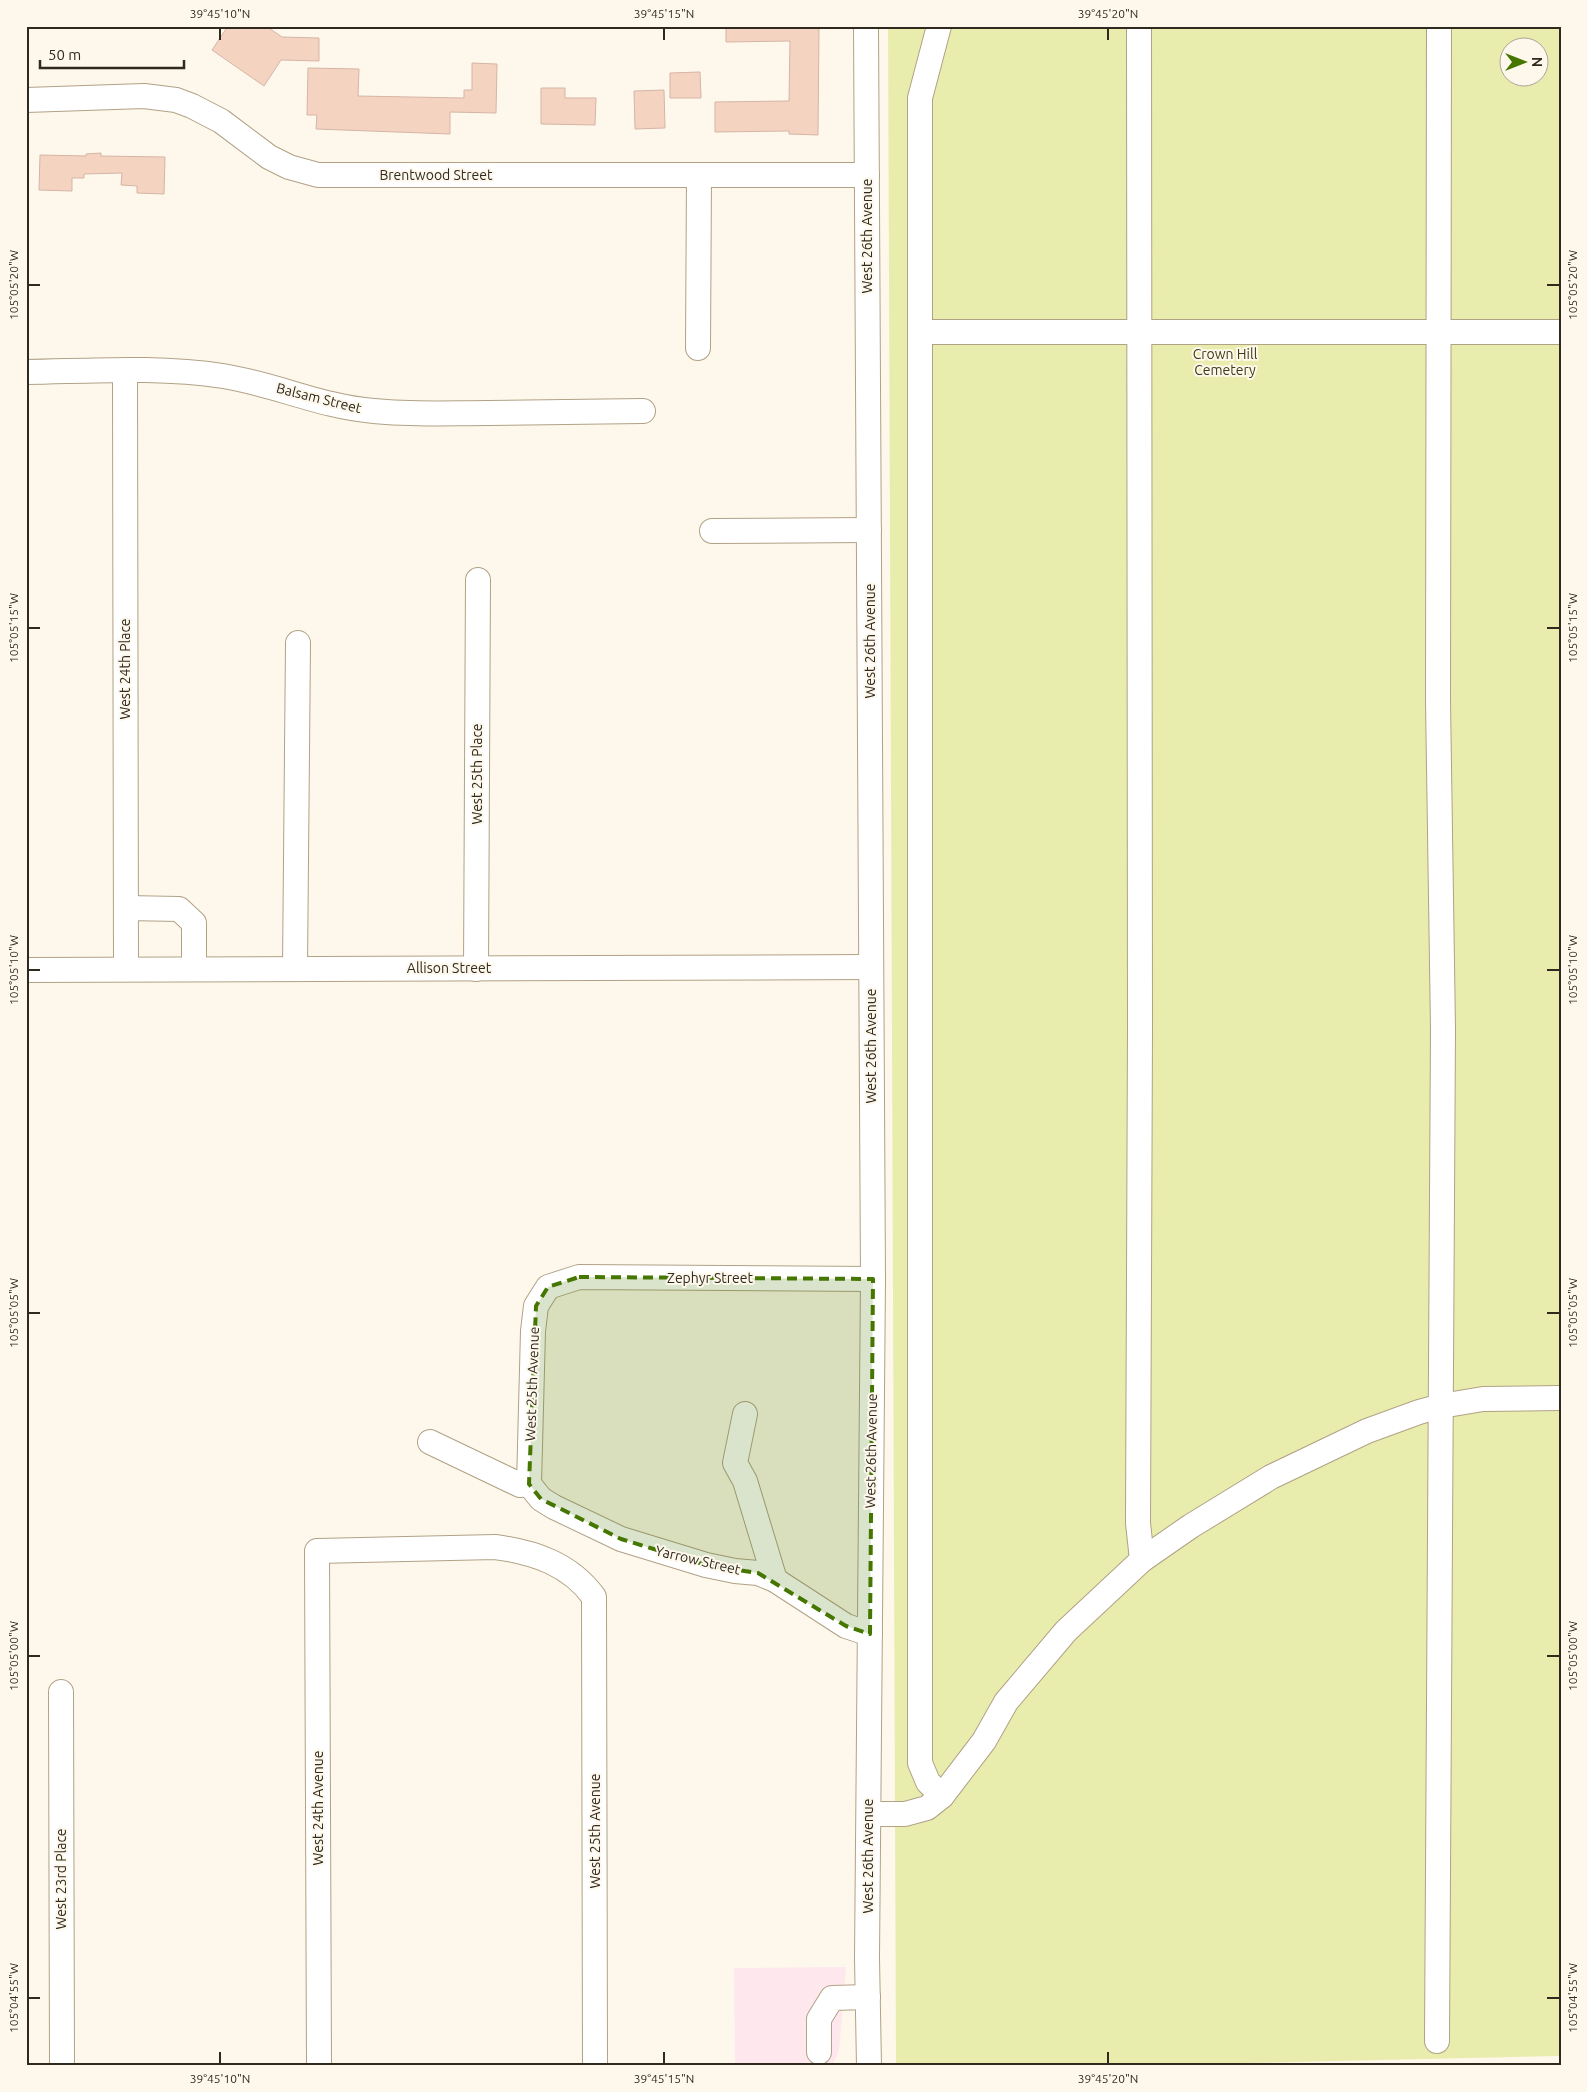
<svg xmlns="http://www.w3.org/2000/svg" width="1587" height="2092" font-family="Ubuntu,sans-serif">
<rect width="100%" height="100%" fill="#fef8ec"/>
<path fill="#fee8ed" d="M 846,1967 L 839,2051 L 832,2066 L 735,2066 L 734,1968 Z"/>
<path fill="#e8edae" fill-rule="evenodd" d="M 888,26 L 1561,26 L 1561,2056 L 1111,2066 L 896,2066 ZM 1510,48 L 1540,48 L 1540,78 L 1510,78 Z"/>
<g fill="#f5d3c1" stroke="#d5b5a5">
<path d="M 228,26 L 266,26 L 282,37 L 319,38 L 319,61 L 281,60 L 264,86 L 212,50 Z"/>
<path d="M 726,26 L 819,26 L 818,135 L 789,134 L 789,131 L 715,132 L 715,102 L 789,101 L 790,41 L 726,42 Z"/>
<path d="M 472,63 L 497,64 L 496,113 L 450,112 L 450,134 L 316,129 L 317,115 L 307,115 L 308,68 L 359,69 L 358,96 L 464,98 L 464,90 L 472,90 Z"/>
<path d="M 700,72 L 701,98 L 670,98 L 670,73 Z"/>
<path d="M 541,88 L 565,88 L 565,98 L 596,98 L 595,125 L 541,124 Z"/>
<path d="M 664,90 L 665,128 L 635,129 L 634,91 Z"/>
<path d="M 101,153 L 101,156 L 165,157 L 164,194 L 137,193 L 137,186 L 121,185 L 122,173 L 84,174 L 84,178 L 72,178 L 72,191 L 39,190 L 40,155 L 86,156 L 86,154 Z"/>
</g>
<g fill="none" stroke-linecap="round" stroke-linejoin="round">
<defs>
<g id="minor">
<path d="M 866,26 L 873,1279 L 867,1958 L 869,2066"/>
<path d="M 939,26 L 920,98 L 920,1763 L 928,1782 L 942,1796"/>
<path d="M 1139,26 L 1140,1029 L 1138,1523 L 1142,1560"/>
<path d="M 26,100 L 144,96 L 176,100 L 192,106 L 221,121 L 269,157 L 289,167 L 318,175 L 867,175"/>
<path d="M 920,332 L 1561,332"/>
<path d="M 698,348 L 699,175"/>
<path d="M 125,370 L 126,969"/>
<path d="M 26,372 C 91,371 159,366 223,376 C 274,384 322,407 374,411 C 412,415 450,413 488,413 C 540,412 591,412 643,411"/>
<path d="M 712,531 L 869,530"/>
<path d="M 126,908 L 179,909 L 194,923 L 194,969"/>
<path d="M 295,968 L 298,643"/>
<path d="M 476,969 L 478,580"/>
<path d="M 26,970 L 871,967"/>
<path d="M 745,1414 L 735,1463 L 745,1481 L 775,1580"/>
<path d="M 430,1442 L 520,1485 L 529,1484"/>
<path d="M 529,1484 L 533,1331 L 536,1306 L 548,1287 L 579,1277 L 873,1279"/>
<path d="M 529,1484 L 541,1499 L 554,1507 L 621,1539 L 706,1565 L 735,1571 L 758,1573 L 775,1580 L 846,1626 L 870,1634"/>
<path d="M 61,1692 L 62,2066"/>
<path d="M 869,1814 L 905,1814 L 927,1808 L 942,1796 L 984,1741 L 1006,1702 L 1066,1631 L 1142,1560 L 1191,1526 L 1271,1477 L 1367,1431 L 1419,1412 L 1441,1406 L 1483,1399 L 1561,1398"/>
<path d="M 1437,2041 L 1443,1029 L 1438,701 L 1439,26"/>
<path d="M 819,2052 L 819,2019 L 832,1998 L 868,1997"/>
<path d="M 319,2066 L 317,1551 L 495,1547 C 534,1552 570,1564 594,1597 L 595,2066"/>
</g>
</defs>
<use href="#minor" stroke="#b1a185" stroke-width="26"/>
<use href="#minor" stroke="#fff" stroke-width="24"/>
</g>
<path fill="#447600" fill-opacity="0.2" stroke="#447600" stroke-width="4" stroke-dasharray="10 6" stroke-linejoin="round" d="M 579,1277 L 873,1279 L 870,1634 L 846,1626 L 758,1573 L 706,1565 L 621,1539 L 541,1499 L 529,1484 L 536,1306 L 548,1287 Z"/>
<path fill="none" stroke="#2f291e" stroke-width="2" d="M 220,28 L 220,40M 664,28 L 664,40M 1108,28 L 1108,40M 28,285 L 40,285M 1547,285 L 1560,285M 28,628 L 40,628M 1547,628 L 1560,628M 28,970 L 40,970M 1547,970 L 1560,970M 28,1313 L 40,1313M 1547,1313 L 1560,1313M 28,1656 L 40,1656M 1547,1656 L 1560,1656M 28,1998 L 40,1998M 1547,1998 L 1560,1998M 220,2052 L 220,2064M 664,2052 L 664,2064M 1108,2052 L 1108,2064"/>
<g text-anchor="middle" dominant-baseline="central" stroke-width="4" stroke-linejoin="round" paint-order="stroke">
<g font-size="14" fill="#2f291e" stroke="#fef8ec">
<text x="436" y="175">Brentwood Street</text>
<text transform="translate(867 236) rotate(-90)">West 26th Avenue</text>
<text transform="translate(319 398) rotate(14)">Balsam Street</text>
<text transform="translate(870 641) rotate(-90)">West 26th Avenue</text>
<text transform="translate(125 669) rotate(-90)">West 24th Place</text>
<text transform="translate(477 774) rotate(-90)">West 25th Place</text>
<text x="449" y="968">Allison Street</text>
<text transform="translate(871 1046) rotate(-90)">West 26th Avenue</text>
<text x="710" y="1278">Zephyr Street</text>
<text transform="translate(532 1384) rotate(-88)">West 25th Avenue</text>
<text transform="translate(871 1451) rotate(-89)">West 26th Avenue</text>
<text transform="translate(698 1560) rotate(13)">Yarrow Street</text>
<text transform="translate(318 1808) rotate(-90)">West 24th Avenue</text>
<text transform="translate(595 1831) rotate(-90)">West 25th Avenue</text>
<text transform="translate(868 1856) rotate(-90)">West 26th Avenue</text>
<text transform="translate(61 1879) rotate(-90)">West 23rd Place</text>
</g>
<g font-size="14" fill="#3b3d17" stroke="#fef8ec">
<text x="1225" y="354">Crown Hill<tspan x="1225" dy="16">Cemetery</tspan></text>
</g>
</g>
<rect width="1587" height="2092" fill="none" stroke="#fef8ec" stroke-width="55"/>
<g transform="translate(1524 62) rotate(90)"><circle r="24" fill="#fef8ec" stroke="#aba59a"/>
<path d="M0-4L9 19L0 12L-9 19Z" fill="#447600"/>
<text y="-8" font-size="14" font-weight="bold" text-anchor="middle" fill="#2f291e">N</text>
</g>
<path d="M40 60v8h144v-8" fill="none" stroke="#2f291e" stroke-width="2.5"/>
<text x="48" y="60" font-size="15" fill="#2f291e" stroke="#fef8ec" stroke-width="4" paint-order="stroke">50 m</text>
<rect x="28" y="28" width="1532" height="2036" fill="none" stroke="#2f291e" stroke-width="2"/>
<g font-size="12" text-anchor="middle" fill="#2f291e">
<text x="220" y="18">39°45'10"N</text>
<text x="664" y="18">39°45'15"N</text>
<text x="1108" y="18">39°45'20"N</text>
<text transform="translate(1573 285) rotate(-90)" y="4">105°05'20"W</text>
<text transform="translate(14 285) rotate(-90)" y="4">105°05'20"W</text>
<text transform="translate(1573 628) rotate(-90)" y="4">105°05'15"W</text>
<text transform="translate(14 628) rotate(-90)" y="4">105°05'15"W</text>
<text transform="translate(1573 970) rotate(-90)" y="4">105°05'10"W</text>
<text transform="translate(14 970) rotate(-90)" y="4">105°05'10"W</text>
<text transform="translate(1573 1313) rotate(-90)" y="4">105°05'05"W</text>
<text transform="translate(14 1313) rotate(-90)" y="4">105°05'05"W</text>
<text transform="translate(14 1656) rotate(-90)" y="4">105°05'00"W</text>
<text transform="translate(1573 1656) rotate(-90)" y="4">105°05'00"W</text>
<text transform="translate(1573 1998) rotate(-90)" y="4">105°04'55"W</text>
<text transform="translate(14 1998) rotate(-90)" y="4">105°04'55"W</text>
<text x="220" y="2083">39°45'10"N</text>
<text x="664" y="2083">39°45'15"N</text>
<text x="1108" y="2083">39°45'20"N</text>
</g>
</svg>
